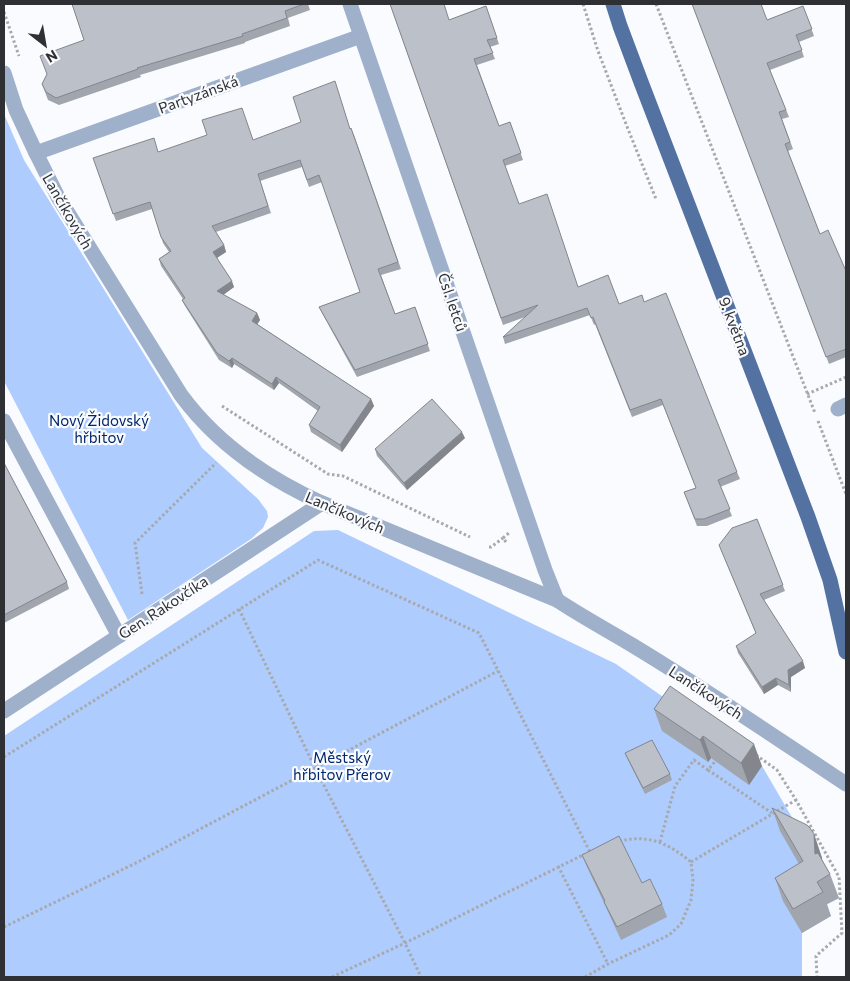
<svg xmlns="http://www.w3.org/2000/svg" width="850" height="981" font-family="Commissioner,sans-serif">
<rect width="100%" height="100%" fill="#f9fbfe"/>
<g fill="#aeccfd">
<path d="M 4,114 L 24,160 L 202,448 L 258,499 L 267,511 L 268,517 L 263,528 L 251,539 L 128,620 L 4,381 Z"/>
<path d="M 338,530 L 616,664 L 762,766 L 839,898 L 826,905 L 831,916 L 802,933 L 802,977 L 4,977 L 4,736 L 314,531 Z"/>
</g>
<g fill="none" stroke-linecap="round" stroke-linejoin="round">
<g stroke="#a7a9ac" stroke-width="3" stroke-dasharray="2.5 2.5" stroke-linecap="butt">
<path d="M 583,4 L 598,51 L 626,124 L 656,199"/>
<path d="M 656,4 L 815,413"/>
<path d="M 4,12 L 19,56"/>
<path d="M 807,394 L 846,377"/>
<path d="M 222,406 L 328,474 L 343,476 L 470,537"/>
<path d="M 818,421 L 846,494"/>
<path d="M 506,542 L 503,538 L 510,532"/>
<path d="M 489,547 L 491,547 L 503,538"/>
<path d="M 142,594 L 135,543 L 216,463"/>
<path d="M 239,609 L 315,768 L 405,943 L 421,977"/>
<path d="M 756,755 L 777,770 L 796,800 L 839,877 L 842,933 L 816,956 L 817,977"/>
<path d="M 4,757 L 318,560 L 479,633 L 590,852"/>
<path d="M 708,770 L 772,813"/>
<path d="M 660,842 L 675,786 L 694,760 L 708,770 L 717,759"/>
<path d="M 691,862 L 796,800"/>
<path d="M 558,866 L 608,964"/>
<path d="M 4,927 L 138,862 L 498,671"/>
<path d="M 332,977 L 405,943 L 585,854"/>
<path d="M 585,977 L 608,964 L 669,935 L 681,924 L 691,900 L 693,880 L 691,862 C 668,843 647,833 617,842"/>
</g>
<g stroke="#9fb0cb" stroke-width="15">
<path d="M 350,4 L 545,570 L 557,600"/>
<path d="M 4,73 L 16,110 L 36,153 L 58,197 L 181,395 C 217,444 267,478 322,503 L 557,600 C 581,616 607,630 632,645 C 705,689 775,737 846,784"/>
<path d="M 36,153 L 361,36"/>
<path d="M 838,409 L 846,405"/>
<path d="M 4,421 L 119,636"/>
<path d="M 4,711 L 322,503"/>
</g>
<path stroke="#5371a1" stroke-width="15" d="M 613,4 L 620,26 L 641,82 L 808,517 L 830,580 L 846,652"/>
</g>
<g fill="#a1a5ad">
<path d="M 72,4 L 308,4 L 310,10 L 288,18 L 290,26 L 245,42 L 245,43 L 140,75 L 141,77 L 59,105 L 48,100 L 42,84 L 47,74 L 84,40 Z"/>
<path d="M 390,4 L 449,20 L 486,6 L 499,44 L 490,47 L 495,59 L 477,65 L 499,126 L 510,122 L 523,160 L 505,166 L 519,204 L 578,287 L 619,304 L 644,302 L 737,472 L 740,479 L 720,487 L 732,516 L 707,526 L 697,526 L 684,492 L 696,488 L 663,405 L 632,417 L 595,324 L 594,325 L 590,315 L 505,344 L 503,337 L 525,317 L 503,325 Z"/>
<path d="M 692,4 L 767,20 L 803,6 L 814,36 L 799,42 L 804,57 L 770,70 L 789,117 L 782,119 L 793,149 L 788,151 L 820,234 L 846,271 L 846,357 L 829,364 Z"/>
<path d="M 351,129 L 354,135 L 401,269 L 381,275 L 395,314 L 415,307 L 430,351 L 357,377 L 322,313 L 319,307 L 360,292 L 322,182 L 309,187 L 302,167 L 260,181 L 271,213 L 216,232 L 224,245 L 226,252 L 217,258 L 234,287 L 223,295 L 257,313 L 260,320 L 257,324 L 371,399 L 374,406 L 342,452 L 311,432 L 309,425 L 318,411 L 279,383 L 274,390 L 234,364 L 232,368 L 219,360 L 185,306 L 182,300 L 183,299 L 161,266 L 159,259 L 169,252 L 163,243 L 152,209 L 116,221 L 93,158 L 159,152 L 253,140 Z"/>
<path d="M 465,438 L 407,490 L 377,456 L 375,449 Z"/>
<path d="M 4,463 L 67,582 L 69,589 L 4,623 Z"/>
<path d="M 757,519 L 785,591 L 764,600 L 805,668 L 791,677 L 791,692 L 778,685 L 764,694 L 738,653 L 736,646 L 756,634 L 719,545 Z"/>
<path d="M 654,709 L 762,766 L 749,785 L 711,758 L 708,762 L 662,731 Z"/>
<path d="M 625,753 L 670,774 L 672,780 L 645,794 L 628,760 Z"/>
<path d="M 772,808 L 814,834 L 822,858 L 822,861 L 830,874 L 839,898 L 827,904 L 831,916 L 802,933 L 783,901 L 775,878 L 799,864 L 780,831 Z"/>
<path d="M 582,855 L 662,904 L 667,917 L 621,940 L 609,914 L 605,905 L 587,867 Z"/>
</g>
<g fill="#83868d">
<path d="M 224,245 L 226,252 L 215,259 L 213,252 Z"/>
<path d="M 232,281 L 234,287 L 219,298 L 217,291 Z"/>
<path d="M 257,313 L 260,320 L 255,328 L 252,321 Z"/>
<path d="M 232,358 L 234,364 L 232,368 L 229,361 Z"/>
<path d="M 276,377 L 279,383 L 274,390 L 272,384 Z"/>
<path d="M 371,399 L 374,406 L 342,452 L 340,445 Z"/>
<path d="M 462,432 L 465,438 L 407,490 L 404,483 Z"/>
<path d="M 803,661 L 805,668 L 791,677 L 791,692 L 789,685 L 788,670 Z"/>
<path d="M 776,678 L 778,685 L 764,694 L 762,687 Z"/>
<path d="M 703,736 L 711,758 L 708,762 L 700,740 Z"/>
<path d="M 754,744 L 762,766 L 749,785 L 741,763 Z"/>
<path d="M 814,834 L 822,858 L 823,878 L 815,854 Z"/>
</g>
<g fill="#bbc0c9" stroke="#83868d">
<path d="M 72,4 L 304,4 L 285,11 L 287,18 L 242,34 L 243,36 L 137,68 L 138,69 L 56,98 L 46,92 L 42,84 L 47,74 L 40,56 L 84,40 Z"/>
<path d="M 390,4 L 444,4 L 449,20 L 486,6 L 497,38 L 487,40 L 493,53 L 474,59 L 499,126 L 510,122 L 521,153 L 503,160 L 519,204 L 547,194 L 578,287 L 608,275 L 619,304 L 642,295 L 644,302 L 666,293 L 737,472 L 718,480 L 730,509 L 704,519 L 695,519 L 684,492 L 696,488 L 661,399 L 630,410 L 593,317 L 591,318 L 587,308 L 503,337 L 538,305 L 501,318 Z"/>
<path d="M 692,4 L 761,4 L 767,20 L 803,6 L 812,29 L 796,35 L 802,50 L 767,63 L 786,110 L 779,112 L 790,142 L 785,144 L 820,234 L 828,230 L 846,271 L 846,349 L 826,357 Z"/>
<path d="M 335,81 L 350,129 L 351,128 L 398,262 L 378,269 L 395,314 L 415,307 L 428,344 L 355,370 L 319,307 L 360,292 L 319,175 L 307,180 L 300,160 L 258,174 L 268,206 L 212,226 L 224,245 L 213,252 L 232,281 L 217,291 L 257,313 L 252,321 L 371,399 L 340,445 L 309,425 L 320,407 L 276,377 L 272,384 L 232,358 L 229,361 L 217,353 L 182,300 L 185,298 L 159,259 L 171,251 L 161,237 L 150,202 L 113,214 L 93,158 L 154,138 L 158,152 L 207,135 L 202,120 L 242,108 L 253,140 L 301,122 L 293,97 Z"/>
<path d="M 432,399 L 462,432 L 404,483 L 375,449 Z"/>
<path d="M 4,463 L 67,582 L 4,615 Z"/>
<path d="M 757,519 L 783,585 L 760,594 L 803,661 L 788,670 L 789,685 L 776,678 L 762,687 L 736,646 L 756,633 L 719,545 L 732,528 Z"/>
<path d="M 670,686 L 754,744 L 741,763 L 703,736 L 700,740 L 654,709 Z"/>
<path d="M 652,740 L 670,774 L 643,788 L 625,753 Z"/>
<path d="M 772,808 L 807,825 L 810,828 L 814,834 L 815,854 L 818,853 L 830,874 L 817,882 L 823,892 L 793,909 L 775,878 L 803,861 Z"/>
<path d="M 619,836 L 642,883 L 650,879 L 662,904 L 617,927 L 604,902 L 605,901 L 582,855 Z"/>
</g>
<g text-anchor="middle" dominant-baseline="central" stroke-width="4.5" stroke-linejoin="round" paint-order="stroke">
<g font-size="15" fill="#2e3033" stroke="#f9fbfe">
<text transform="translate(198 94) rotate(-20)">Partyzánská</text>
<text transform="translate(68 211) rotate(60)">Lančíkových</text>
<text transform="translate(453 302) rotate(71)">Čsl. letců</text>
<text transform="translate(735 326) rotate(69)">9. května</text>
<text transform="translate(345 512) rotate(23)">Lančíkových</text>
<text transform="translate(163 607) rotate(-33)">Gen. Rakovčíka</text>
<text transform="translate(706 692) rotate(33)">Lančíkových</text>
</g>
<g font-size="15" fill="#00266b" stroke="#f9fbfe">
<text x="99" y="420">Nový Židovský<tspan x="99" dy="17">hřbitov</tspan></text>
<text x="342" y="757">Městský<tspan x="342" dy="17">hřbitov Přerov</tspan></text>
</g>
</g>
<rect width="850" height="981" fill="none" stroke="#2e3033" stroke-width="10"/>
<g transform="translate(45 45) rotate(149)" stroke="#f9fbfe" stroke-width="4" paint-order="stroke">
<path d="M0-4L9 19L0 12L-9 19Z" fill="#2e3033"/>
<text y="-8" font-size="14" font-weight="bold" text-anchor="middle" fill="#2e3033">N</text>
</g>
</svg>
